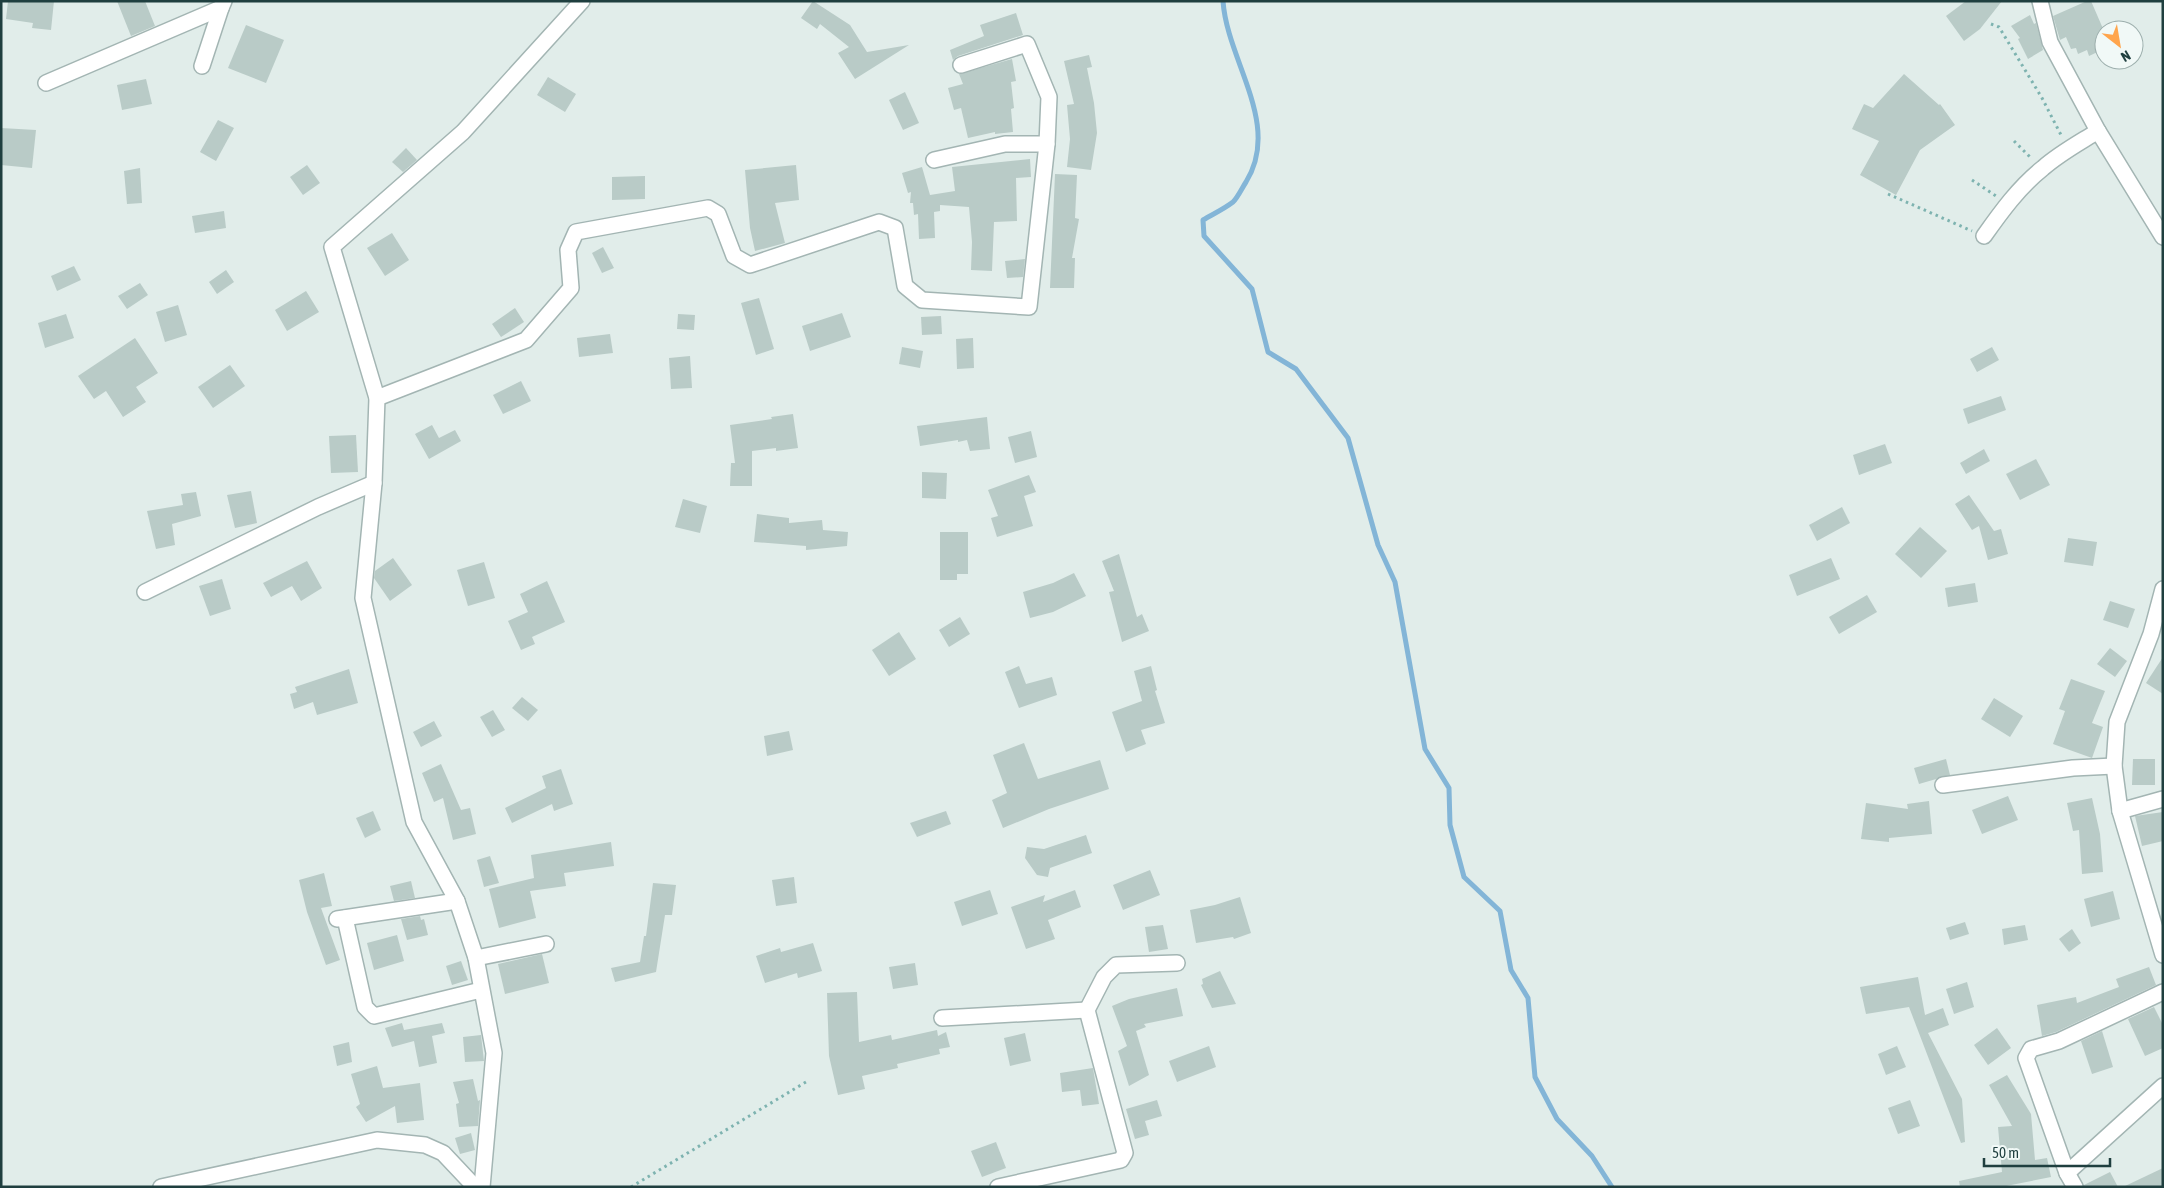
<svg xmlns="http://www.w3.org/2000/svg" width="2164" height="1188" font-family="'Asap Condensed',sans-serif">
<rect width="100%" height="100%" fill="#e1edea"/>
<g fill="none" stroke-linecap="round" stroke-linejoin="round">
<path stroke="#83b5d7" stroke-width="5" d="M 1223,1 C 1227,61 1282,124 1246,182 C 1242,188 1238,197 1233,202 C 1224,209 1213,214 1203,220 L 1204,236 L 1252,289 L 1268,352 L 1296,369 L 1348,438 L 1378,545 L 1395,582 L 1425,749 L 1449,788 L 1450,825 L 1464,877 L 1500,911 L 1511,970 L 1528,998 L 1535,1077 L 1557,1119 L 1592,1156 L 1612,1187"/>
</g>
<g fill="#b9cbc7">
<path d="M 8,1 L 54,1 L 51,30 L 32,28 L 33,23 L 6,19 Z"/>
<path d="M 117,1 L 145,1 L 155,26 L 131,36 Z"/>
<path d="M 813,1 L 850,25 L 867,52 L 909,45 L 855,79 L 838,53 L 849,47 L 820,24 L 817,29 L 801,18 Z"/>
<path d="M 1966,1 L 2002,1 L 1980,29 L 1964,41 L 1946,16 Z"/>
<path d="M 2087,1 L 2091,1 L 2104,31 L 2104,49 L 2089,56 L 2087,50 L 2078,54 L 2076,48 L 2071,49 L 2066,37 L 2060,40 L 2053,16 Z"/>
<path d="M 1016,13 L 1023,35 L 958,56 L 953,60 L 950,50 L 984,36 L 980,25 Z"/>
<path d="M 2030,15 L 2034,24 L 2036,23 L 2043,50 L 2028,59 L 2018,39 L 2020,38 L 2011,26 Z"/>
<path d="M 246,25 L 284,40 L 266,83 L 228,68 Z"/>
<path d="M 1089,55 L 1092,67 L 1087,68 L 1094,103 L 1097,133 L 1091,170 L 1067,167 L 1070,139 L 1067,105 L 1074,104 L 1064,61 Z"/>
<path d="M 1012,59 L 1016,81 L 1011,82 L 1014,108 L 1011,109 L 1013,132 L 995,134 L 995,132 L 968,138 L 961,108 L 954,110 L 948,88 L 963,84 L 959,74 Z"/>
<path d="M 1904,74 L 1939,105 L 1940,104 L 1955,125 L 1920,150 L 1896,195 L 1860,175 L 1879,141 L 1852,129 L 1864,104 L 1873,108 Z"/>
<path d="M 548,77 L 576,94 L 565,112 L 537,95 Z"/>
<path d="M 146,79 L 152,104 L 122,110 L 117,85 Z"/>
<path d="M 905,92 L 919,123 L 903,130 L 889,100 Z"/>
<path d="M 218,120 L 234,128 L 216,161 L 200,152 Z"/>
<path d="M 1,128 L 36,130 L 32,168 L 1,165 Z"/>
<path d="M 406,148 L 417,160 L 403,172 L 392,162 Z"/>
<path d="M 1030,159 L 1031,177 L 1016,178 L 1017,221 L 994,222 L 992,271 L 971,270 L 972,242 L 969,207 L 940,205 L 940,211 L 934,212 L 935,238 L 919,239 L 918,214 L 914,215 L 913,203 L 910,203 L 911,192 L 908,193 L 902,173 L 922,167 L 930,195 L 955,191 L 952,167 Z"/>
<path d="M 307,165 L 320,183 L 303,195 L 290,177 Z"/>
<path d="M 796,165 L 799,200 L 775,203 L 785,243 L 755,251 L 750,228 L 745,170 Z"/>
<path d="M 140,168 L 142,203 L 127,204 L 124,171 Z"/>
<path d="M 1055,174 L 1077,175 L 1075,218 L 1079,219 L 1072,258 L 1075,258 L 1074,288 L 1050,288 Z"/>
<path d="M 645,176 L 645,199 L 612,200 L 612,177 Z"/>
<path d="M 224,211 L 226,228 L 195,233 L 192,216 Z"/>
<path d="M 392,233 L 409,260 L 385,276 L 367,248 Z"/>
<path d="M 603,247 L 614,268 L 602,273 L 592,253 Z"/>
<path d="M 1025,259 L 1023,277 L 1007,278 L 1005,261 Z"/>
<path d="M 74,266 L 81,280 L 57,291 L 51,276 Z"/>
<path d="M 226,270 L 234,282 L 217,294 L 209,282 Z"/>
<path d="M 140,283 L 148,295 L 127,309 L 118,296 Z"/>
<path d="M 306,291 L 319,312 L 287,331 L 275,310 Z"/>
<path d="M 759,298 L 774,349 L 756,355 L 741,303 Z"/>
<path d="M 178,305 L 187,335 L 165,342 L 156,312 Z"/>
<path d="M 515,308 L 524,322 L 501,337 L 492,324 Z"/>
<path d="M 842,313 L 851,337 L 810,351 L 802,326 Z"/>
<path d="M 66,314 L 74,338 L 45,348 L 38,323 Z"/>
<path d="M 678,314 L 695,315 L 694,330 L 677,329 Z"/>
<path d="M 941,316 L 942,334 L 922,335 L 921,317 Z"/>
<path d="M 610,334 L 613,353 L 579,357 L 577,338 Z"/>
<path d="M 135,338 L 158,373 L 136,387 L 146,402 L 123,417 L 106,391 L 94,399 L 78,376 Z"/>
<path d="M 973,338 L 974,368 L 957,369 L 956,339 Z"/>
<path d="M 902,347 L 923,351 L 920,368 L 899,364 Z"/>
<path d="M 1992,347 L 1999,360 L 1977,372 L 1970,359 Z"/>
<path d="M 690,356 L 692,388 L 671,389 L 669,358 Z"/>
<path d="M 230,365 L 245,386 L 213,408 L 198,387 Z"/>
<path d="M 521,381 L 531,401 L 503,414 L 493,395 Z"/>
<path d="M 2001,396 L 2006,410 L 1968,424 L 1963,409 Z"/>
<path d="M 793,414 L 798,448 L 776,451 L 776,448 L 752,451 L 752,486 L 730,486 L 731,463 L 735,463 L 730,425 L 772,419 L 771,417 Z"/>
<path d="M 987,417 L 990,449 L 970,451 L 967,440 L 958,442 L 958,440 L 920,446 L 917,426 Z"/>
<path d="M 432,425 L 439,438 L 455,430 L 461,441 L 429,459 L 415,434 Z"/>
<path d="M 1031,431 L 1037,457 L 1015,463 L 1008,437 Z"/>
<path d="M 356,435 L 358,472 L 331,473 L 329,436 Z"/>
<path d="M 1885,444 L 1892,463 L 1859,475 L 1853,455 Z"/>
<path d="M 1984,449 L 1990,461 L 1966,474 L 1960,463 Z"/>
<path d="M 2036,459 L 2050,485 L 2020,500 L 2006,474 Z"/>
<path d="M 922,472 L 947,473 L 946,499 L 922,498 Z"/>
<path d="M 1029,475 L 1036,492 L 1024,496 L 1033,526 L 997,537 L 991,518 L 998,516 L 988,490 Z"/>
<path d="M 251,491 L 257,523 L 235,528 L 227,495 Z"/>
<path d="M 196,492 L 201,516 L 172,524 L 175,545 L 156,549 L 147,511 L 183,505 L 181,494 Z"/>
<path d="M 1969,495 L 1994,531 L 2001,529 L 2008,554 L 1988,560 L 1979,526 L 1972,530 L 1955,504 Z"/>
<path d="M 683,499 L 707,506 L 700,533 L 675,527 Z"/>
<path d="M 1842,507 L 1850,523 L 1817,541 L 1809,525 Z"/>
<path d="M 757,514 L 789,518 L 789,523 L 822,520 L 823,530 L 848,532 L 847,546 L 806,550 L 806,546 L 754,542 Z"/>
<path d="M 1920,527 L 1947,551 L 1921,578 L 1895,554 Z"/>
<path d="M 940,532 L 968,532 L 968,574 L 957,574 L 957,580 L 940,580 Z"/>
<path d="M 2068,538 L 2097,542 L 2093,566 L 2064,562 Z"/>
<path d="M 1119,554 L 1137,617 L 1142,614 L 1149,631 L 1122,642 L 1109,592 L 1114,591 L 1102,561 Z"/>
<path d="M 393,558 L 412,585 L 390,601 L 374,578 L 375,571 Z"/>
<path d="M 1831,558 L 1840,579 L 1797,596 L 1789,575 Z"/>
<path d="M 307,561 L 322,588 L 301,601 L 292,586 L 271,597 L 263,583 Z"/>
<path d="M 484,562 L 495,598 L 468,606 L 457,570 Z"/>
<path d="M 1074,573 L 1086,596 L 1053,612 L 1030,618 L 1023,592 L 1053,583 Z"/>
<path d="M 222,579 L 231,609 L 210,616 L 199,586 Z"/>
<path d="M 547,581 L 565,622 L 532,637 L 535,644 L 521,650 L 508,621 L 528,612 L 520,594 Z"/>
<path d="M 1975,583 L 1978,602 L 1948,607 L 1945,588 Z"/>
<path d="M 1867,595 L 1877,612 L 1839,634 L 1829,617 Z"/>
<path d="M 2110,601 L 2135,609 L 2128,628 L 2103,620 Z"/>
<path d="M 960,617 L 970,634 L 949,647 L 939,630 Z"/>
<path d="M 899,632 L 916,659 L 889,676 L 872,650 Z"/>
<path d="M 2110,648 L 2127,661 L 2115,677 L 2097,664 Z"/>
<path d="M 2163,657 L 2163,694 L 2146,683 Z"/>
<path d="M 1019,666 L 1026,684 L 1052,677 L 1057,695 L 1019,708 L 1005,672 Z"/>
<path d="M 1151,666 L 1157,690 L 1155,691 L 1165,723 L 1141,730 L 1146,744 L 1126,752 L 1112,712 L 1142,701 L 1134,671 Z"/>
<path d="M 349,669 L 358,703 L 317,715 L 313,702 L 294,709 L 290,694 L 297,692 L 295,687 Z"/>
<path d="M 2071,679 L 2105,691 L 2092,723 L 2103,727 L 2092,758 L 2053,744 L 2065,711 L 2059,709 Z"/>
<path d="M 522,697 L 538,710 L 528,721 L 512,708 Z"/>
<path d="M 1994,698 L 2023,716 L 2010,737 L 1981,719 Z"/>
<path d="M 493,710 L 505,730 L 492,737 L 480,717 Z"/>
<path d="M 434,721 L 442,736 L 421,747 L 413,732 Z"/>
<path d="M 789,731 L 793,750 L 767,756 L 764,736 Z"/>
<path d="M 1024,743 L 1038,779 L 1100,760 L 1109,789 L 1049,809 L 1003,828 L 992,800 L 1007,793 L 993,755 Z"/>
<path d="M 1946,759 L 1950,775 L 1919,784 L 1914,768 Z"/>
<path d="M 2133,759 L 2155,759 L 2155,785 L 2132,785 Z"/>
<path d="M 441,764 L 461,810 L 470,808 L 476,834 L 453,840 L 443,798 L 434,802 L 422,773 Z"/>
<path d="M 561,769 L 573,804 L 554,811 L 552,804 L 512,823 L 505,808 L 546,788 L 542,776 Z"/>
<path d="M 2008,796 L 2018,820 L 1982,834 L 1972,810 Z"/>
<path d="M 2092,798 L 2100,834 L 2103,872 L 2082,874 L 2079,830 L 2073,831 L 2067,803 Z"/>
<path d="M 1929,801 L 1932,834 L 1889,838 L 1889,842 L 1861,839 L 1866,803 L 1908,809 L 1907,804 Z"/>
<path d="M 373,811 L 381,830 L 365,838 L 356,818 Z"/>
<path d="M 946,811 L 951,824 L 917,837 L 910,823 Z"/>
<path d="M 2163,812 L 2163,841 L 2142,846 L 2135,816 Z"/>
<path d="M 1086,835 L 1092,853 L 1050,868 L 1048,877 L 1037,875 L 1025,858 L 1027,847 L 1044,849 Z"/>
<path d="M 611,842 L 614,866 L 564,873 L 566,886 L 530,891 L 536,918 L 499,928 L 489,889 L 534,878 L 531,855 Z"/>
<path d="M 490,856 L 499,883 L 484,887 L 477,860 Z"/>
<path d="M 1150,870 L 1160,895 L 1123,910 L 1113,885 Z"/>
<path d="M 324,873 L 332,906 L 321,908 L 340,960 L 326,965 L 307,912 L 299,880 Z"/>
<path d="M 794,877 L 797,903 L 776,906 L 772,880 Z"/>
<path d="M 411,881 L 415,898 L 394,901 L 390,886 Z"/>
<path d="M 653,883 L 676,885 L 672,915 L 665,915 L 656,972 L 615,982 L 611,968 L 640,962 L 644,936 L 646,936 Z"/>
<path d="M 990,890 L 998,914 L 962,926 L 954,902 Z"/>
<path d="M 1075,890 L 1081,907 L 1048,920 L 1055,939 L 1026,949 L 1011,907 L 1045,895 L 1043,902 Z"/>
<path d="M 2113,891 L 2120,919 L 2091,927 L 2084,899 Z"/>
<path d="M 1240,897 L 1251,933 L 1234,939 L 1233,937 L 1196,943 L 1190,910 L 1215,905 Z"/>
<path d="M 420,916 L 421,920 L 424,919 L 428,935 L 407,940 L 401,919 Z"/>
<path d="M 1965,922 L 1969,934 L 1950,940 L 1946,928 Z"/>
<path d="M 1163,925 L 1168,949 L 1149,952 L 1145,927 Z"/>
<path d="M 2025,925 L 2028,940 L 2004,945 L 2002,929 Z"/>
<path d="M 2072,929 L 2081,943 L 2069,952 L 2059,939 Z"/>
<path d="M 397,935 L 404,961 L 374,970 L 367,943 Z"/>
<path d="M 813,943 L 822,971 L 798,978 L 797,973 L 765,983 L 756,956 L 780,948 L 781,952 Z"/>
<path d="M 542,954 L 549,983 L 505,994 L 498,964 Z"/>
<path d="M 461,961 L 468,980 L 452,985 L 446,966 Z"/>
<path d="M 915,963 L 918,985 L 893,989 L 889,967 Z"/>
<path d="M 2149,967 L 2156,985 L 2056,1032 L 2042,1036 L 2037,1005 L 2076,997 L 2077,1003 L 2119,987 L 2116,979 Z"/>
<path d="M 1220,971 L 1236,1004 L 1212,1008 L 1201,985 L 1203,984 L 1202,979 Z"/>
<path d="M 1918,977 L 1925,1015 L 1943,1008 L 1949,1025 L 1928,1033 L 1962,1099 L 1965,1142 L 1961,1143 L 1909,1007 L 1866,1014 L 1860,987 Z"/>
<path d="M 1967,982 L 1974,1007 L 1954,1014 L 1946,989 Z"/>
<path d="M 1177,988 L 1183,1016 L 1144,1024 L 1146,1027 L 1136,1031 L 1149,1075 L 1129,1086 L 1118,1051 L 1127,1046 L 1112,1006 L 1129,999 Z"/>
<path d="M 857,992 L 859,1042 L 891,1035 L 892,1040 L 937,1030 L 938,1036 L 946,1032 L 950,1047 L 939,1049 L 940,1054 L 897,1064 L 898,1068 L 862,1076 L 865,1089 L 838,1095 L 829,1056 L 827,993 Z"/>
<path d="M 2154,1007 L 2163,1025 L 2163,1048 L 2145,1056 L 2128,1019 Z"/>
<path d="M 402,1023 L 404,1030 L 442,1023 L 445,1033 L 432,1036 L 437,1063 L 419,1067 L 414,1041 L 392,1047 L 385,1028 Z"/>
<path d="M 1997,1028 L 2011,1048 L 1988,1065 L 1974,1045 Z"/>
<path d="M 2102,1031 L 2113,1067 L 2092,1074 L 2081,1041 Z"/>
<path d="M 1025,1033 L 1031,1061 L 1010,1066 L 1004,1038 Z"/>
<path d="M 481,1035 L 484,1061 L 465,1062 L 463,1037 Z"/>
<path d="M 349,1042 L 352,1062 L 337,1066 L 333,1046 Z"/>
<path d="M 1209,1046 L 1216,1067 L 1177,1082 L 1169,1061 Z"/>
<path d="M 1897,1046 L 1906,1067 L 1886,1075 L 1878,1054 Z"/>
<path d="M 377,1066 L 383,1088 L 420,1083 L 424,1120 L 397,1123 L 395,1106 L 366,1122 L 356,1107 L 360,1104 L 351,1074 Z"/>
<path d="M 1093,1068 L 1099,1104 L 1082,1106 L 1080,1090 L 1062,1092 L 1060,1073 Z"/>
<path d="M 2007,1075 L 2031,1114 L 2035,1160 L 2047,1158 L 2051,1177 L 2001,1187 L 1960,1187 L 1959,1181 L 2002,1172 L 1998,1127 L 2012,1126 L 1989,1085 Z"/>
<path d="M 473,1079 L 478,1101 L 480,1100 L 478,1126 L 459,1127 L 456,1104 L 459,1103 L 453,1082 Z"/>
<path d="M 1157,1100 L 1162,1116 L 1145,1121 L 1149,1135 L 1135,1139 L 1126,1109 Z"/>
<path d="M 1910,1100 L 1920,1126 L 1898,1134 L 1888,1108 Z"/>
<path d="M 471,1133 L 475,1150 L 460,1154 L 455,1138 Z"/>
<path d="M 996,1142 L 1006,1168 L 982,1177 L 971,1151 Z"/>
<path d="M 2163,1168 L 2163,1187 L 2123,1187 Z"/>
<path d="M 2110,1172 L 2118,1187 L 2084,1187 L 2084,1185 Z"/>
</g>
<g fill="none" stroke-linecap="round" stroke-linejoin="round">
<defs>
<g id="minor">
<path d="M 2040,1 L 2050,42 L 2098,131 L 2163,237"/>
<path d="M 202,66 L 221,8"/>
<path d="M 46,83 L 221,8 L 224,1"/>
<path d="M 934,160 L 1005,144 L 1047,144"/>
<path d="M 1984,236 C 2001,212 2019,187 2043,168 C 2060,153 2079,143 2098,131"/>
<path d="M 377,398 L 526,340 L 571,288 L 568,250 L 576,232 L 708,208 L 718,214 L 734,256 L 750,265 L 879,222 L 895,228 L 905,286 L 922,300 L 1029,307 L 1047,144 L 1049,97 L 1027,44 L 961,65"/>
<path d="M 2163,589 L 2151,634 L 2117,722 L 2114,766 L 2120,811 L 2163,955"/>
<path d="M 145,592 L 318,507 L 374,483"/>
<path d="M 1943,785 L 2073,768 L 2114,766"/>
<path d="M 2120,811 L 2163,799"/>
<path d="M 345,918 L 365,1007 L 374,1016 L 481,990"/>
<path d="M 337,919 L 457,901"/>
<path d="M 476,958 L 546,944"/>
<path d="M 942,1018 L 1087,1010"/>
<path d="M 2067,1173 L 2163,1086"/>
<path d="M 482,1187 L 494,1053 L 476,958 L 457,901 L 414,822 L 363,598 L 374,483 L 377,398 L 332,247 L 463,132 L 582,1"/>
<path d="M 998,1187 L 1121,1160 L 1125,1153 L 1087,1010 L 1104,977 L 1116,965 L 1177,963"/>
<path d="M 2075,1187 L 2067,1173 L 2026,1058 L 2031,1049 L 2059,1041 L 2163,992"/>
</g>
<path id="tertiary" d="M 161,1187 L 377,1140 L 425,1145 L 443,1153 L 475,1187"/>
</defs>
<use href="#minor" stroke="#a3b5b3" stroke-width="18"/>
<use href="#tertiary" stroke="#a3b5b3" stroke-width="18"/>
<g stroke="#7eb3b0" stroke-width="3" stroke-dasharray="2.5 4" stroke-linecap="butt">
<path d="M 1991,24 L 1999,27 L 2042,98 L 2061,135"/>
<path d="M 2014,141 L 2032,159"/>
<path d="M 1972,180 L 1996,196"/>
<path d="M 1888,194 L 1972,231"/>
<path d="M 631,1187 L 806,1082"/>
</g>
<use href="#minor" stroke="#fff" stroke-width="15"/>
<use href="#tertiary" stroke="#fff" stroke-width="15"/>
</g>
<rect width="2164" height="1188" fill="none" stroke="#1f3f3f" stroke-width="5"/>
<g transform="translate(2119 45) rotate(149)"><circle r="24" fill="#f1f9f7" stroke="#9dafad"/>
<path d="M0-4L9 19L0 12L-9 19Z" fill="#ffa54c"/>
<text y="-8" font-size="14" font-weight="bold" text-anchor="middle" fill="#1f3f3f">N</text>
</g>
<path d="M1984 1158v8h126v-8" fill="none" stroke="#1f3f3f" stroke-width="2.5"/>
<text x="1992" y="1158" font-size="15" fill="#1f3f3f" stroke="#f1f9f7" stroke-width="4" paint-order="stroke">50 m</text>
</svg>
